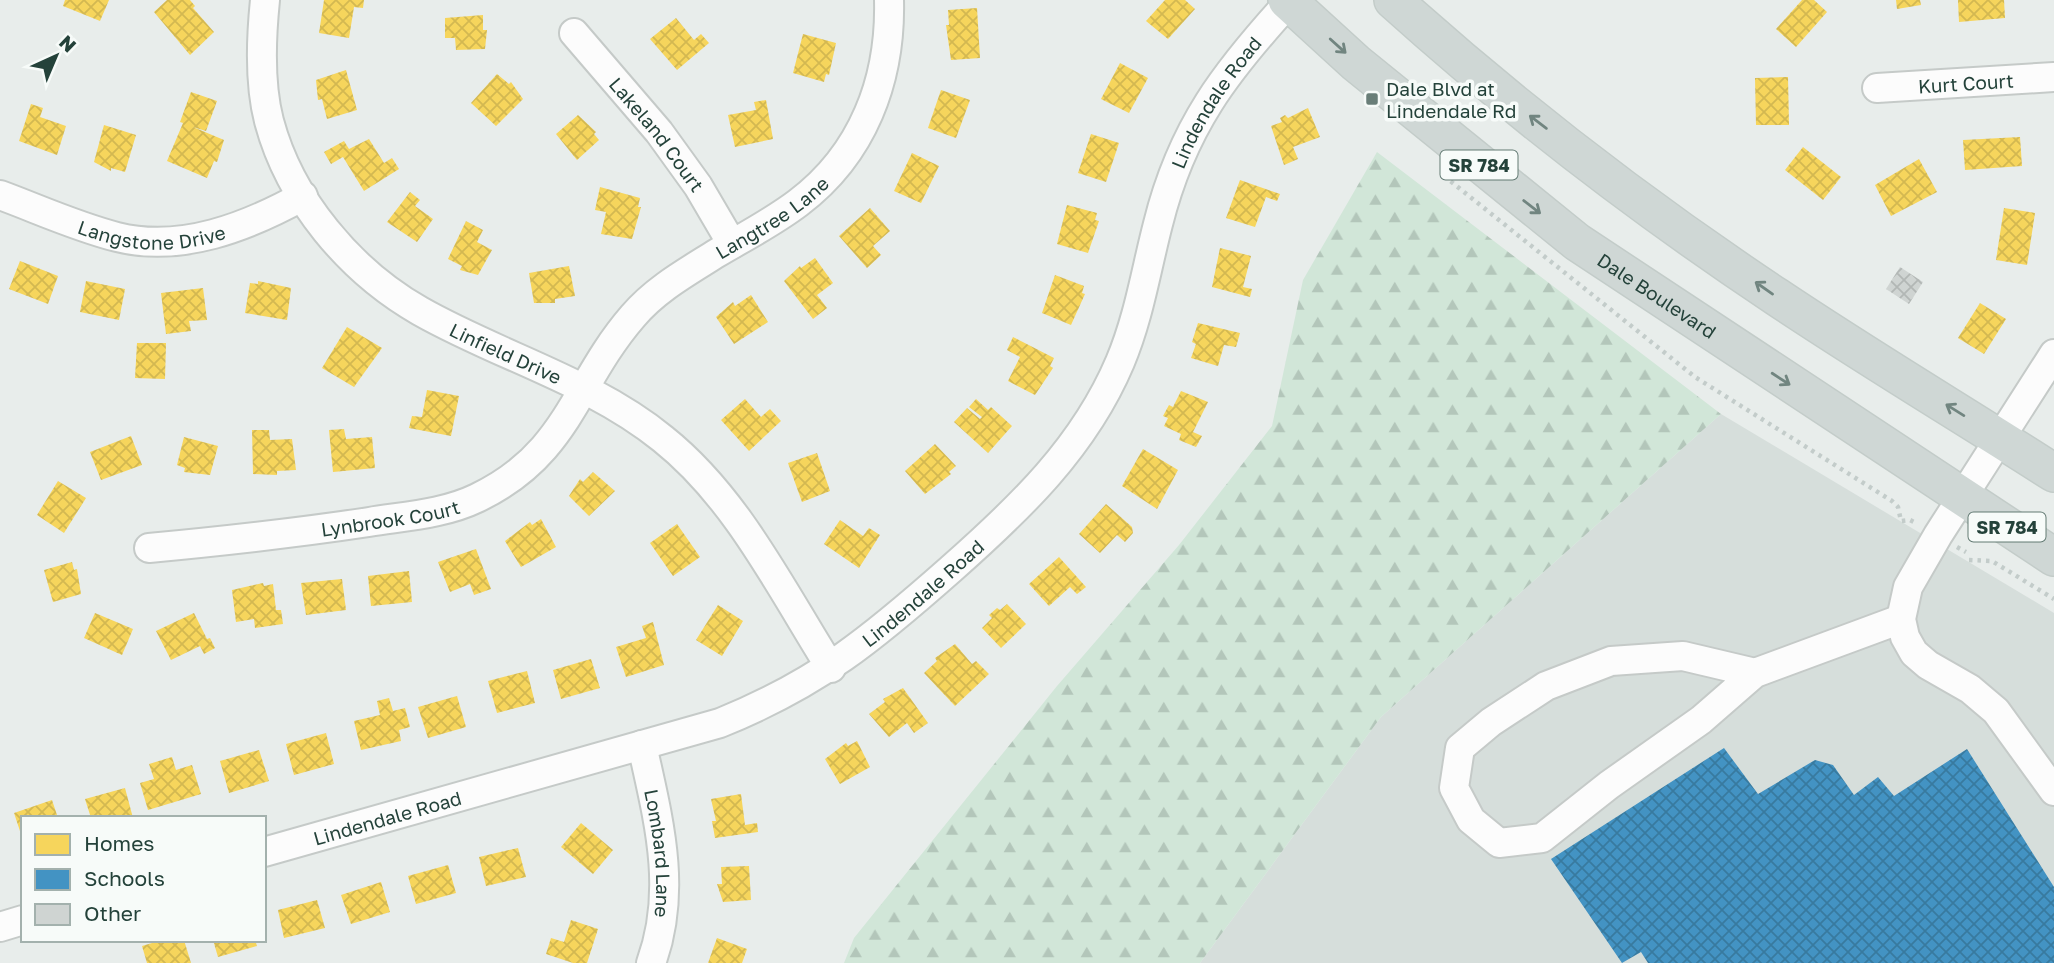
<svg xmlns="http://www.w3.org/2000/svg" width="2054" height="963" font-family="'Golos Text',sans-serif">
<defs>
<pattern id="forest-firs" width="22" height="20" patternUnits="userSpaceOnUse" patternTransform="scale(1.75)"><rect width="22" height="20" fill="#d1e6d8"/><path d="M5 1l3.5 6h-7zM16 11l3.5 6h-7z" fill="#b3c6ba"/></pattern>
<pattern id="homes-cross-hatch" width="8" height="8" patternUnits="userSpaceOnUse" patternTransform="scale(1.75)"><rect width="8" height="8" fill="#f6d55c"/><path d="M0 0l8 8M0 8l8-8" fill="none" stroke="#d3b851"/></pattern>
<pattern id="schools-cross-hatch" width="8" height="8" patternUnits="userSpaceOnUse" patternTransform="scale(1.75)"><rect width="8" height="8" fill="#4393c3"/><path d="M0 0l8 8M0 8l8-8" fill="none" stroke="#387a9f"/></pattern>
<pattern id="building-cross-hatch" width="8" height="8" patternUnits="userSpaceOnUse" patternTransform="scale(1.75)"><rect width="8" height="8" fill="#cfd4d2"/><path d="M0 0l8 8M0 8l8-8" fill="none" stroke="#b2b7b5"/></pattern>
</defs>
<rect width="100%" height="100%" fill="#e8edeb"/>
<path fill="#d6dedb" d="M 1721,414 L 2054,613 L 2054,963 L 1200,963 L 1381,717 Z"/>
<path fill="url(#forest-firs)" d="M 1377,152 L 1721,414 L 1381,717 L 1200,963 L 844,963 L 854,938 L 1057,686 L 1179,545 L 1272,426 L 1303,280 Z"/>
<g fill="url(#homes-cross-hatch)">
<path d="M 65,0 L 109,0 L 100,21 L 63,6 Z"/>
<path d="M 167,0 L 190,0 L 195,6 L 193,8 L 214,32 L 190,55 L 154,12 Z"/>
<path d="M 324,0 L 364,0 L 363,8 L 354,7 L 349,38 L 319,33 Z"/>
<path d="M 1165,0 L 1185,0 L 1195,9 L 1168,39 L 1146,21 Z"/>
<path d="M 1802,0 L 1814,0 L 1827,12 L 1796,47 L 1776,29 Z"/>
<path d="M 1896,0 L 1920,0 L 1921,5 L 1897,9 Z"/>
<path d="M 1958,0 L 2004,0 L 2005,18 L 1959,22 Z"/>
<path d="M 977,8 L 980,58 L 951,60 L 946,25 L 949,25 L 948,10 Z"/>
<path d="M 483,15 L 483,30 L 487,30 L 485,49 L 456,50 L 455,38 L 445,38 L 445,18 Z"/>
<path d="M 676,18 L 694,40 L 701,34 L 709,43 L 677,70 L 650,39 Z"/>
<path d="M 803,34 L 836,43 L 829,75 L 826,74 L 824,82 L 793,73 Z"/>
<path d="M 1120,63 L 1148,78 L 1129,113 L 1101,99 Z"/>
<path d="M 346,70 L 357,110 L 327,119 L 322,99 L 318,100 L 316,80 Z"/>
<path d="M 497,74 L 509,84 L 511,82 L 523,99 L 496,126 L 471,103 Z"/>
<path d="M 1788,77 L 1789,125 L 1756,125 L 1755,78 Z"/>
<path d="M 941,90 L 970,100 L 956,138 L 928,128 Z"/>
<path d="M 191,92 L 217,101 L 206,131 L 193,127 L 224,140 L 217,162 L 214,161 L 207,178 L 167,161 L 183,123 L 180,122 Z"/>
<path d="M 766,100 L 773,139 L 735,147 L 728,115 L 756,110 L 754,102 Z"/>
<path d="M 31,104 L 43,108 L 40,117 L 66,126 L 57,155 L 19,141 Z"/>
<path d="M 1308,108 L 1320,137 L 1293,147 L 1298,159 L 1284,165 L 1271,126 L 1282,122 L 1280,118 L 1285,115 L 1288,118 Z"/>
<path d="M 578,115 L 596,132 L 594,134 L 599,140 L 577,160 L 556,134 Z"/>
<path d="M 104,125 L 136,135 L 125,172 L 111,168 L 111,171 L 94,162 Z"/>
<path d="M 1091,134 L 1119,143 L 1106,182 L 1078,173 Z"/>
<path d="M 2020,137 L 2022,166 L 1965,170 L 1963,140 Z"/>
<path d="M 369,139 L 384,163 L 392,158 L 399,169 L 364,191 L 343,157 L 331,164 L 324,152 L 344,141 L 349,149 Z"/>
<path d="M 1803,147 L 1841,177 L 1823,200 L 1785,170 Z"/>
<path d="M 912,153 L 939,166 L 921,203 L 894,191 Z"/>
<path d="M 1919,159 L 1937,192 L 1891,216 L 1875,185 Z"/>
<path d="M 1240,180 L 1280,194 L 1277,201 L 1266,197 L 1255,227 L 1226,218 Z"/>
<path d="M 600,187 L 640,198 L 638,207 L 641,207 L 632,239 L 601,234 L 606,212 L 595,210 Z"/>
<path d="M 410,192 L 420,200 L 415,206 L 433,219 L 417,242 L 387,222 Z"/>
<path d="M 1067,205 L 1097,213 L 1095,220 L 1099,221 L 1088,253 L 1057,244 Z"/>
<path d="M 870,208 L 890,231 L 873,246 L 881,255 L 867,268 L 839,236 Z"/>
<path d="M 2004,208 L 2035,213 L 2027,265 L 1996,260 Z"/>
<path d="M 466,221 L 483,230 L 477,242 L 492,250 L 478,275 L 460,270 L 462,266 L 448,259 Z"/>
<path d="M 1220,248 L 1251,256 L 1243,287 L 1252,289 L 1250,297 L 1212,287 Z"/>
<path d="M 815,258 L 833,283 L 817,295 L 827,308 L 813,319 L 784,281 L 800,266 L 801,268 Z"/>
<path d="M 20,261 L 58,276 L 48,304 L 9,289 Z"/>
<path d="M 569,266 L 575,296 L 555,299 L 555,303 L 534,303 L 529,273 Z"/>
<path d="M 1055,275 L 1084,286 L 1082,293 L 1085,294 L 1071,325 L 1042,313 Z"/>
<path d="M 86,281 L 125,289 L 119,320 L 80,312 Z"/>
<path d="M 258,281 L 291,288 L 287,320 L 245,313 L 250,283 L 258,284 Z"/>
<path d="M 203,288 L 207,320 L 189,321 L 191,331 L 166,334 L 161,293 Z"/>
<path d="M 751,295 L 768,322 L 734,344 L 716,317 L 733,302 L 735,306 Z"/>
<path d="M 1980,303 L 2006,319 L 1984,354 L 1958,338 Z"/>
<path d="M 1198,323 L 1240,333 L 1236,347 L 1224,345 L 1218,366 L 1191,358 L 1196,344 L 1192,342 Z"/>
<path d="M 347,327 L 382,348 L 354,387 L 322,368 Z"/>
<path d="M 1013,337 L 1054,358 L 1050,366 L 1053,368 L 1035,395 L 1008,381 L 1020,357 L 1007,350 Z"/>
<path d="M 137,343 L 166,343 L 165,379 L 135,378 Z"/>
<path d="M 427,390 L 459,396 L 451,436 L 409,428 L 412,416 L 422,417 Z"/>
<path d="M 1181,391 L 1208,402 L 1193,432 L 1202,436 L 1196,447 L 1179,440 L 1181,434 L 1164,426 L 1168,418 L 1163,416 L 1169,405 L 1173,407 Z"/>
<path d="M 745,399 L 761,417 L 770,409 L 781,421 L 749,451 L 721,420 Z"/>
<path d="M 976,399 L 988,410 L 991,407 L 1012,426 L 988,453 L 954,422 L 967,408 L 980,419 L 982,417 L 969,407 Z"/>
<path d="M 344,429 L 346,439 L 372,437 L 375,468 L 333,472 L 329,430 Z"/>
<path d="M 252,430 L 269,430 L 270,440 L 292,439 L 296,470 L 277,471 L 277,475 L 253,474 Z"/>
<path d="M 131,436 L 142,465 L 101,480 L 90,452 Z"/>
<path d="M 184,437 L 218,446 L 210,475 L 184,472 L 185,468 L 177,465 Z"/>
<path d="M 935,444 L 956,466 L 949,472 L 951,474 L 925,494 L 905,471 Z"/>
<path d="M 1143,449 L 1178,470 L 1157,509 L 1122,486 Z"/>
<path d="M 817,453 L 830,491 L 802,502 L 788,463 Z"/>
<path d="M 593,472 L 615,491 L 589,516 L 569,496 L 580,479 L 583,482 Z"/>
<path d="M 58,481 L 86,498 L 64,533 L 37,515 Z"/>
<path d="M 1106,504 L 1132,527 L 1133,533 L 1125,542 L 1117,535 L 1100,553 L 1079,534 Z"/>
<path d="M 541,519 L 556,547 L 521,567 L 505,541 L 530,522 L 532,525 Z"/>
<path d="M 840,520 L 863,536 L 869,528 L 880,535 L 859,568 L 824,544 Z"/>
<path d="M 677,524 L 700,557 L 673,576 L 650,543 Z"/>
<path d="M 476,549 L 491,589 L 474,595 L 470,584 L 450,592 L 438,562 Z"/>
<path d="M 1059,557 L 1086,587 L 1077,594 L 1070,587 L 1049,606 L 1029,584 Z"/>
<path d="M 72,562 L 74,570 L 77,569 L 81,594 L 53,602 L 44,570 Z"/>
<path d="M 409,571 L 412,602 L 371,606 L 368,576 Z"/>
<path d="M 342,579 L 346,610 L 306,615 L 301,583 Z"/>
<path d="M 263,583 L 264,586 L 273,584 L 276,610 L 281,610 L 283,624 L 255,628 L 254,619 L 236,622 L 232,590 Z"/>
<path d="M 1007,604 L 1026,624 L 1001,648 L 982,628 L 992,618 L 989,615 L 997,608 L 1000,610 Z"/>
<path d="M 718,605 L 743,621 L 722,656 L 696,640 Z"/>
<path d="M 95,613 L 133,629 L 122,655 L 84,638 Z"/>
<path d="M 194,613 L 207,639 L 210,638 L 215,648 L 204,654 L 200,646 L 171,660 L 156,631 Z"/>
<path d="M 653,622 L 664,665 L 626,677 L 616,647 L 646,638 L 642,626 Z"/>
<path d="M 955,644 L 972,664 L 976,661 L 989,674 L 955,706 L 924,673 L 937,661 L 935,658 Z"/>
<path d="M 591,659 L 600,688 L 561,699 L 553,670 Z"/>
<path d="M 527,671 L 535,703 L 497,713 L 488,681 Z"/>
<path d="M 903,688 L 928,723 L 914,733 L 907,723 L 889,737 L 869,714 L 885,702 L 883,699 Z"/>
<path d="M 457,696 L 466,727 L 428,738 L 418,707 Z"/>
<path d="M 389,698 L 393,711 L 405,708 L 410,727 L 399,730 L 401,741 L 361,750 L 354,721 L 380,715 L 377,701 Z"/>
<path d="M 326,733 L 334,764 L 294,775 L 286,744 Z"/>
<path d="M 857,741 L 870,767 L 840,784 L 825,759 L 846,743 L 848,746 Z"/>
<path d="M 259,750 L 269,781 L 229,793 L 220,761 Z"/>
<path d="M 172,757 L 176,770 L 192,765 L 201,794 L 148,810 L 140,783 L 154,779 L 149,764 Z"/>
<path d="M 125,788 L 133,818 L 91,818 L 85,799 Z"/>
<path d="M 741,794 L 745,825 L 757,823 L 758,832 L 715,838 L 712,821 L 716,821 L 711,799 Z"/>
<path d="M 52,800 L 58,818 L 23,818 L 22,837 L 14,813 Z"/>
<path d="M 581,823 L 613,850 L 593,874 L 561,847 Z"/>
<path d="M 518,848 L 526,877 L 486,886 L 479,857 Z"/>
<path d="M 448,865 L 456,893 L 416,904 L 408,876 Z"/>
<path d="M 749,866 L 751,900 L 723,902 L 717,884 L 722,884 L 721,867 Z"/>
<path d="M 381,882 L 390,912 L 351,924 L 341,895 Z"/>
<path d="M 317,900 L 325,928 L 284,938 L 278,910 Z"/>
<path d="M 571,920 L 598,929 L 587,963 L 573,963 L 546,954 L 551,938 L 564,942 Z"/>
<path d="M 717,938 L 747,949 L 742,963 L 708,963 Z"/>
<path d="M 162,940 L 184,940 L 191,963 L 147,963 L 142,946 Z"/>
<path d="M 213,940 L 255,940 L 257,946 L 218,957 Z"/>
</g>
<path fill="url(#schools-cross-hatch)" d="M 1724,748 L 1758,794 L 1815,760 L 1833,765 L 1854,795 L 1878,777 L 1894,796 L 1967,749 L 2054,887 L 2054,963 L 1648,963 L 1641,952 L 1622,963 L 1551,859 Z"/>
<path fill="url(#building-cross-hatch)" d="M 1900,267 L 1923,282 L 1909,304 L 1886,289 Z"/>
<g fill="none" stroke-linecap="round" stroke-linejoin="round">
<defs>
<g id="minor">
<path id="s1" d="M 265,0 C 261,39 259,83 269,121 C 290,200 350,271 420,311 C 499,356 592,381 663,439 C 737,498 781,589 831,668"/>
<path id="s2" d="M 574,33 L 659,132 L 698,186 L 732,244"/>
<path id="s3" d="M 1877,88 L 2054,77"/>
<path id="s4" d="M 0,195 C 38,209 77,227 117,237 C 181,253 247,227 303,196"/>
<path d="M 2054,354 L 1938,535 L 1908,587 L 1901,619 L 1905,637 L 1914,653 L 1928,665 L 1970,689 L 1996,711 L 2054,791"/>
<path id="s5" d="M 149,548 C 223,541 296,533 369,522 C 406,516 444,514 477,498 C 569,454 574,384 633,316 C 656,289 687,272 717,253 C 744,237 773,222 798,203 C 863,154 891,80 889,0"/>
<path d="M 1755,673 L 1701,720 L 1609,785 L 1542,838 L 1499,843 L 1471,820 L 1454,788 L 1460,748 L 1491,722 L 1546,686 L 1611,661 L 1683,656 L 1755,673 L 1901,619"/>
<path id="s6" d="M 642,745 C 658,818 678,890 651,963"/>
<path id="s7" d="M 264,852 L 720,723 C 819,683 873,638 951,569 C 1020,508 1084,447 1120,362 C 1139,317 1146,270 1158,224 C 1182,127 1226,71 1291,0"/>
<path d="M 0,927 L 23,920"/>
</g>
<g id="major">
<path id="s8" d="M 1287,0 L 1356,63 L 1577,242 L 2054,557"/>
<path d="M 1393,0 C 1513,108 1643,208 1777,297 C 1868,358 1962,414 2054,473"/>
</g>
</defs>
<use href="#minor" stroke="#c5cac8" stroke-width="32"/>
<use href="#major" stroke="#c3ccc9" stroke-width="40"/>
<g stroke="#c3ccca" stroke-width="4.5" stroke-dasharray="3.5 5" stroke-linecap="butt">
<path d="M 1444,176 L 1695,377 L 1892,501 L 1898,507 L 1901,521 L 1910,520 L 1916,523"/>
<path d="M 1957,547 L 1966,552"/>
<path d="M 1969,560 L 1992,561 L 2054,599"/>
</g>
<use href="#minor" stroke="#fcfcfc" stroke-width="28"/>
<use href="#major" stroke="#cfd7d5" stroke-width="37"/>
</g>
<defs><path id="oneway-shaft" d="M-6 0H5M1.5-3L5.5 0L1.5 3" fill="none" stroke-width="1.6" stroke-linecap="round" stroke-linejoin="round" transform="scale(1.75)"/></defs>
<g stroke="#718580">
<use href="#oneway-shaft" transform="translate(1338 46) rotate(42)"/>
<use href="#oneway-shaft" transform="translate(1538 122) rotate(-143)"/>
<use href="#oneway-shaft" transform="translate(1532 207) rotate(38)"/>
<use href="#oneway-shaft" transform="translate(1764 288) rotate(-145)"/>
<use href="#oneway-shaft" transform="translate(1781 379) rotate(33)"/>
<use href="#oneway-shaft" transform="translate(1955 410) rotate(-148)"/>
</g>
<rect fill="#697e78" stroke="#f7fbf9" stroke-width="2.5" x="1365" y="92" width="14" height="14" rx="3.5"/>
<g text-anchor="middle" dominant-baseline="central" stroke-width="7" stroke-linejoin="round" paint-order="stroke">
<g fill="#f7fbf9" stroke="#637a73" stroke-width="2">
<rect x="1440.5" y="150.5" width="77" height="29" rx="5"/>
<rect x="1968.5" y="512.5" width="77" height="29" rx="5"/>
</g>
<g font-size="18" font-weight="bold" fill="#24423a">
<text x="1479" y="165">SR 784</text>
<text x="2007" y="527">SR 784</text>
</g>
<g font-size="19" fill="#24423a" stroke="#f7fbf9">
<text stroke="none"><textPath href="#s3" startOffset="89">Kurt Court</textPath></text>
<text stroke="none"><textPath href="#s7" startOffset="1302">Lindendale Road</textPath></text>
<text stroke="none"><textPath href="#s2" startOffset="131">Lakeland Court</textPath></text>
<text stroke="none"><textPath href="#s5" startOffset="747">Langtree Lane</textPath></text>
<text stroke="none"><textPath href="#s4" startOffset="159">Langstone Drive</textPath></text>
<text stroke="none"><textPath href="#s8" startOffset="474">Dale Boulevard</textPath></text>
<text stroke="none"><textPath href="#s1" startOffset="466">Linfield Drive</textPath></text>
<text stroke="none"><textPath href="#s5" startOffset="243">Lynbrook Court</textPath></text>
<text stroke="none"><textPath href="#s7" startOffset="716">Lindendale Road</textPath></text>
<text stroke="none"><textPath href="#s7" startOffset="128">Lindendale Road</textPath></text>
<text stroke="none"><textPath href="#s6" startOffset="110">Lombard Lane</textPath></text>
</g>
<g font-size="19" fill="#24423a" stroke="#f7fbf9" text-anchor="start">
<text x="1386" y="88">Dale Blvd at<tspan x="1386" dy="22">Lindendale Rd</tspan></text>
</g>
</g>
<rect x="21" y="816" width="245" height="126" fill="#f7fbf9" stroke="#a3b1ad" stroke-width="2"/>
<rect x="35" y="834" width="35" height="21" fill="#f6d55c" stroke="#a3b1ad" stroke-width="2"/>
<text x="84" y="851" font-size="21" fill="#24423a">Homes</text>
<rect x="35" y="869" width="35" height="21" fill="#4393c3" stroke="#a3b1ad" stroke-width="2"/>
<text x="84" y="886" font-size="21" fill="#24423a">Schools</text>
<rect x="35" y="904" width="35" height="21" fill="#cfd4d2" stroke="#a3b1ad" stroke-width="2"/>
<text x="84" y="921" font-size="21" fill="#24423a">Other</text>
<g transform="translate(56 56) rotate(44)" stroke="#f7fbf9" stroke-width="5" paint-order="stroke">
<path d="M0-5L12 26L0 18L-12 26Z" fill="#24423a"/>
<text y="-10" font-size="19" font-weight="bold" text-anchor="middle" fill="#24423a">N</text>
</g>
</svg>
